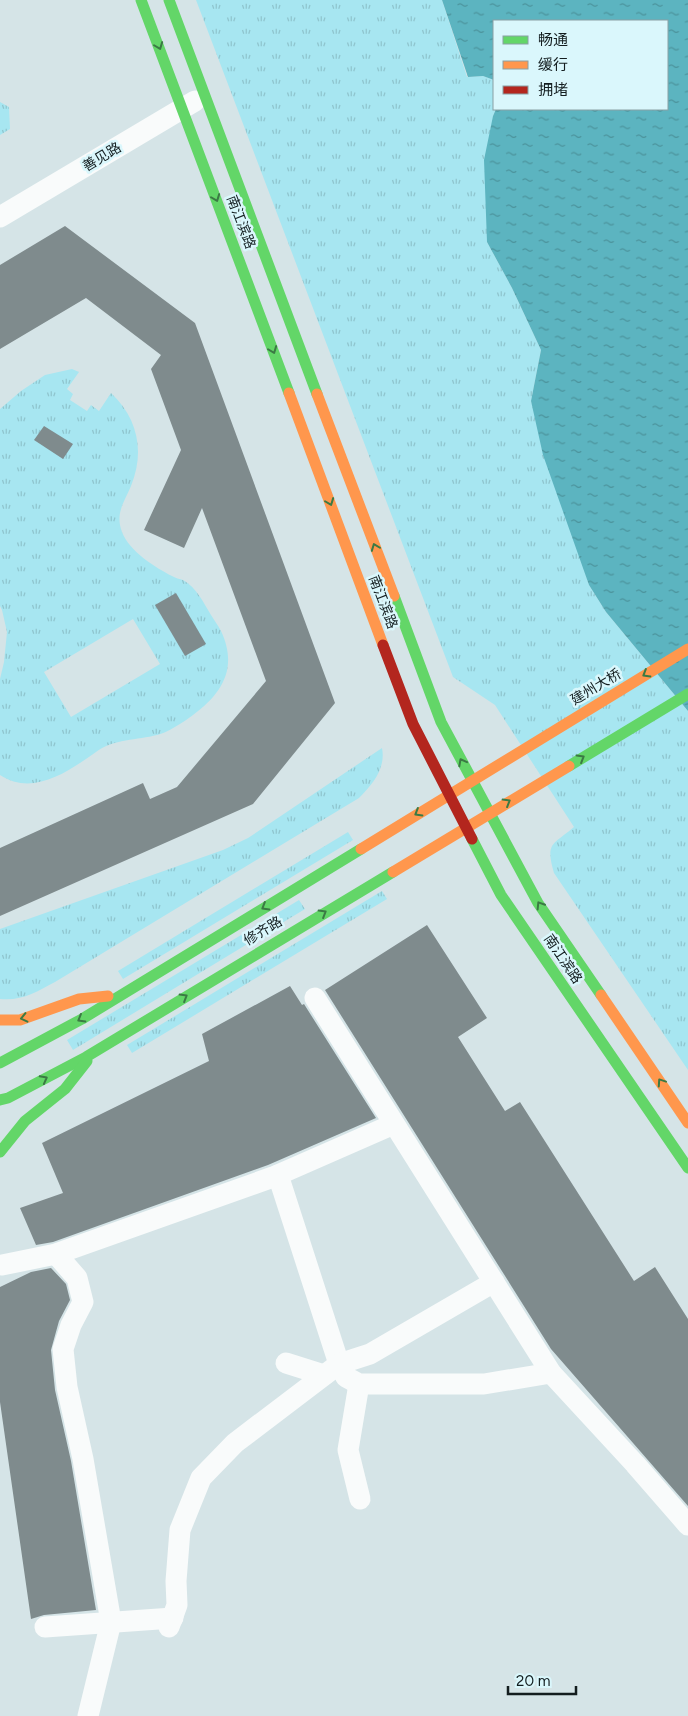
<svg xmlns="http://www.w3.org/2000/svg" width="688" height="1716" font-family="Figtree,'Noto Sans SC',sans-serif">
<defs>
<pattern id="grass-tufts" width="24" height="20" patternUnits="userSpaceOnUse" patternTransform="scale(1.25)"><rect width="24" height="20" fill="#a7e6f1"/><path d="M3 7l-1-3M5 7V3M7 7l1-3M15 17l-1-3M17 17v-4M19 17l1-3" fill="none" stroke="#8fc5ce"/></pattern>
<pattern id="water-ripples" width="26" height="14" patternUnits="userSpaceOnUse" patternTransform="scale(1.25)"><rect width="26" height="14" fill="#5cb4c0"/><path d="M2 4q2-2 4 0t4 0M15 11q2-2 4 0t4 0" fill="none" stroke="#4b929b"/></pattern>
</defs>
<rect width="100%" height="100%" fill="#d5e4e7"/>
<g fill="url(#grass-tufts)" fill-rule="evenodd">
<path d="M 196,0 L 442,0 L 467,77 L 483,76 L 494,80 L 494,109 L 496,109 L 493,116 L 487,242 L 512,288 L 541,350 L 531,401 L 589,585 L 606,612 L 688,711 L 688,1070 L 554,873 C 545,842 553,845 574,827 L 495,705 L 453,677 Z"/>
<path d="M 0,102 L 9,107 L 10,129 L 0,135 Z"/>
<path d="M 72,369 L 79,372 L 67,389 L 73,394 L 70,400 L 87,411 L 91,405 L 99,411 L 111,393 C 138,418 145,452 131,486 C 124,503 115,513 122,532 C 129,551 156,568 172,576 C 175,578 180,579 183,580 C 197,588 203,602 211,615 C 214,620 218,625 221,631 C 238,667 223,693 193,715 C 185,721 167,733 157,735 C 138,740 113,739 96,752 C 69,771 33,797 0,775 L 0,679 L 4,662 L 7,632 L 2,610 L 0,606 L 0,409 L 21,391 L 45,375 ZM 133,619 L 160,664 L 71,717 L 44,672 Z"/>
<path d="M 382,748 C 386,768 373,784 359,798 L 55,982 C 36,992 23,1001 0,999 L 0,929 L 223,850 L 248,838 Z"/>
<path d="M 348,832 L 353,840 L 123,979 L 118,971 Z"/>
<path d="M 382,891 L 387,899 L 132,1053 L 127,1045 Z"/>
<path d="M 299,900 L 305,909 L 73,1050 L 67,1040 Z"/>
</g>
<path fill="url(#water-ripples)" d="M 442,0 L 688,0 L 688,711 L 606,612 L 589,585 L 543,455 L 531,401 L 541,350 L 512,288 L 487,242 L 484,160 L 493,116 L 496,109 L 667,109 L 667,21 L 494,21 L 494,80 L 483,76 L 468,77 Z"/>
<g fill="#7f8b8d">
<path d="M 65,226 L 195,323 L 335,703 L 253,804 L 0,916 L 0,848 L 143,783 L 150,799 L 177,787 L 266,681 L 202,508 L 184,548 L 144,530 L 181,450 L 151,369 L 161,355 L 86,298 L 0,349 L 0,265 Z"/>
<path d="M 44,426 L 73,444 L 63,459 L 34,440 Z"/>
<path d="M 176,593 L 206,644 L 185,656 L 155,605 Z"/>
<path d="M 427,925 L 487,1018 L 458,1037 L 505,1111 L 520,1102 L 634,1281 L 655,1267 L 688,1319 L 688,1506 L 551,1349 L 325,990 Z"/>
<path d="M 290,986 L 302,1005 L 304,1004 L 376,1118 L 268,1165 L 53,1242 L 36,1245 L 20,1208 L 63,1193 L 42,1143 L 209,1061 L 202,1034 Z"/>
<path d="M 51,1268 L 66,1284 L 70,1300 L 59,1321 L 51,1350 L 55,1390 L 71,1461 L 96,1610 L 44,1615 L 31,1619 L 0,1402 L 0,1287 L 31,1272 Z"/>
</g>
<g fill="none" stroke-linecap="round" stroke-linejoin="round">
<g stroke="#f9fbfb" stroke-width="21">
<path d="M 0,217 L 195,101"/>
<path d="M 315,998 L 551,1373 L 635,1464 L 688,1525"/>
<path d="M 278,1175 L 339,1364 L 346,1377 L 359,1384 L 484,1384 L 551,1373"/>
<path d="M 56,1254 L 77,1278 L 83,1302 L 71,1325 L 63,1349 L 67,1387 L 83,1459 L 111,1622 L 88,1716"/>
<path d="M 2,1265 L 56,1254 L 273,1177 L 394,1124"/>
<path d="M 286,1363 L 324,1375"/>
<path d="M 359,1384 L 348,1450 L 360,1499"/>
<path d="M 45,1627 L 173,1618"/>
<path d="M 169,1627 L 177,1605 L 176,1581 L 180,1530 L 201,1478 L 235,1443 L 339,1364 L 370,1354 L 494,1282"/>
</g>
<g stroke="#63d668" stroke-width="11">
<path d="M 141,0 L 289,393"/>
<path d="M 169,0 L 317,394"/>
<path d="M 394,596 L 441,722 L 538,903 L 601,995"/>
<path d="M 569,766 L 688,694"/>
<path d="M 472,839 L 501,895 L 688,1168"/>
<path d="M 0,1063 L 82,1019 L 361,849"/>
<path d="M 0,1100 L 8,1098 L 86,1057 L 393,872"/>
<path d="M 0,1152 L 25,1121 L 65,1089 L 87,1061"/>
</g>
<g stroke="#ff974d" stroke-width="11">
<path d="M 289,393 L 383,645"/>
<path d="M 317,394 L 394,596"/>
<path d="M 361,849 L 688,649"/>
<path d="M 393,872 L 569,766"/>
<path d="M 601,995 L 688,1123"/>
<path d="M 0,1020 L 20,1020 L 79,999 L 108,996"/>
</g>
<path stroke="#b3261e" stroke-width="11" d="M 383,645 L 413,724 L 472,839"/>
</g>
<defs><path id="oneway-chevron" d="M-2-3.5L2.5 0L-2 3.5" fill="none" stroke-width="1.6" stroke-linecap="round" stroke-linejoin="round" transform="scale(1.25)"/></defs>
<g stroke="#3b7a44">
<use href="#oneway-chevron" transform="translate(159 46) rotate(69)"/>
<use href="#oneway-chevron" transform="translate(216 198) rotate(69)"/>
<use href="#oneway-chevron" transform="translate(273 350) rotate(69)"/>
<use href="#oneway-chevron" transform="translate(330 502) rotate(69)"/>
<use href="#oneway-chevron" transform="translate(375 547) rotate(-111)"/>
<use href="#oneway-chevron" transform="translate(646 674) rotate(149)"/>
<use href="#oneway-chevron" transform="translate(581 758) rotate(-31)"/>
<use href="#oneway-chevron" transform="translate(462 762) rotate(-118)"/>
<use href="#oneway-chevron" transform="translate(507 802) rotate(-31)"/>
<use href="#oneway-chevron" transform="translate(418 813) rotate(149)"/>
<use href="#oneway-chevron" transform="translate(540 905) rotate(-122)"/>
<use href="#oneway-chevron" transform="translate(265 907) rotate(149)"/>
<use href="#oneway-chevron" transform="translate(323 913) rotate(-31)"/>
<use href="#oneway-chevron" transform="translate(184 997) rotate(-31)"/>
<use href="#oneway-chevron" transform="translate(24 1018) rotate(167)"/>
<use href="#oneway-chevron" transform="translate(81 1019) rotate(150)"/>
<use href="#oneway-chevron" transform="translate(44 1079) rotate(-28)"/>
<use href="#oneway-chevron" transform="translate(661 1082) rotate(-124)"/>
</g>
<g text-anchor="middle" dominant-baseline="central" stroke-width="5" stroke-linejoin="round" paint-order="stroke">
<g font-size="14" fill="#131d1f" stroke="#daf7fc">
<text transform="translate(102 157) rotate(-31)">善见路</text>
<text transform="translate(241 222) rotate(69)">南江滨路</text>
<text transform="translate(383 602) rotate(69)">南江滨路</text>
<text transform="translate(596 687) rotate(-31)">建州大桥</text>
<text transform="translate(263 931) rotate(-31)">修齐路</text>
<text transform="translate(563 959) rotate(56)">南江滨路</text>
</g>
</g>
<rect x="493" y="20" width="175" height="90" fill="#daf7fc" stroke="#8aa0a4"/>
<rect x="503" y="36" width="25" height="8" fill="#63d668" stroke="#8aa0a4"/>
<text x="538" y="45" font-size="15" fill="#131d1f">畅通</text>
<rect x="503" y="61" width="25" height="8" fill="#ff974d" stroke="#8aa0a4"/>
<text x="538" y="70" font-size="15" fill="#131d1f">缓行</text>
<rect x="503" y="86" width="25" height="8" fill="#b3261e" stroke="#8aa0a4"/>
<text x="538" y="95" font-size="15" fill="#131d1f">拥堵</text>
<path d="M508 1686v8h68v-8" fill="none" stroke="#131d1f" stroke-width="2.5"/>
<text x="516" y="1686" font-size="15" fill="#131d1f" stroke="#daf7fc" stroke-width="4" paint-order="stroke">20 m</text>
</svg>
